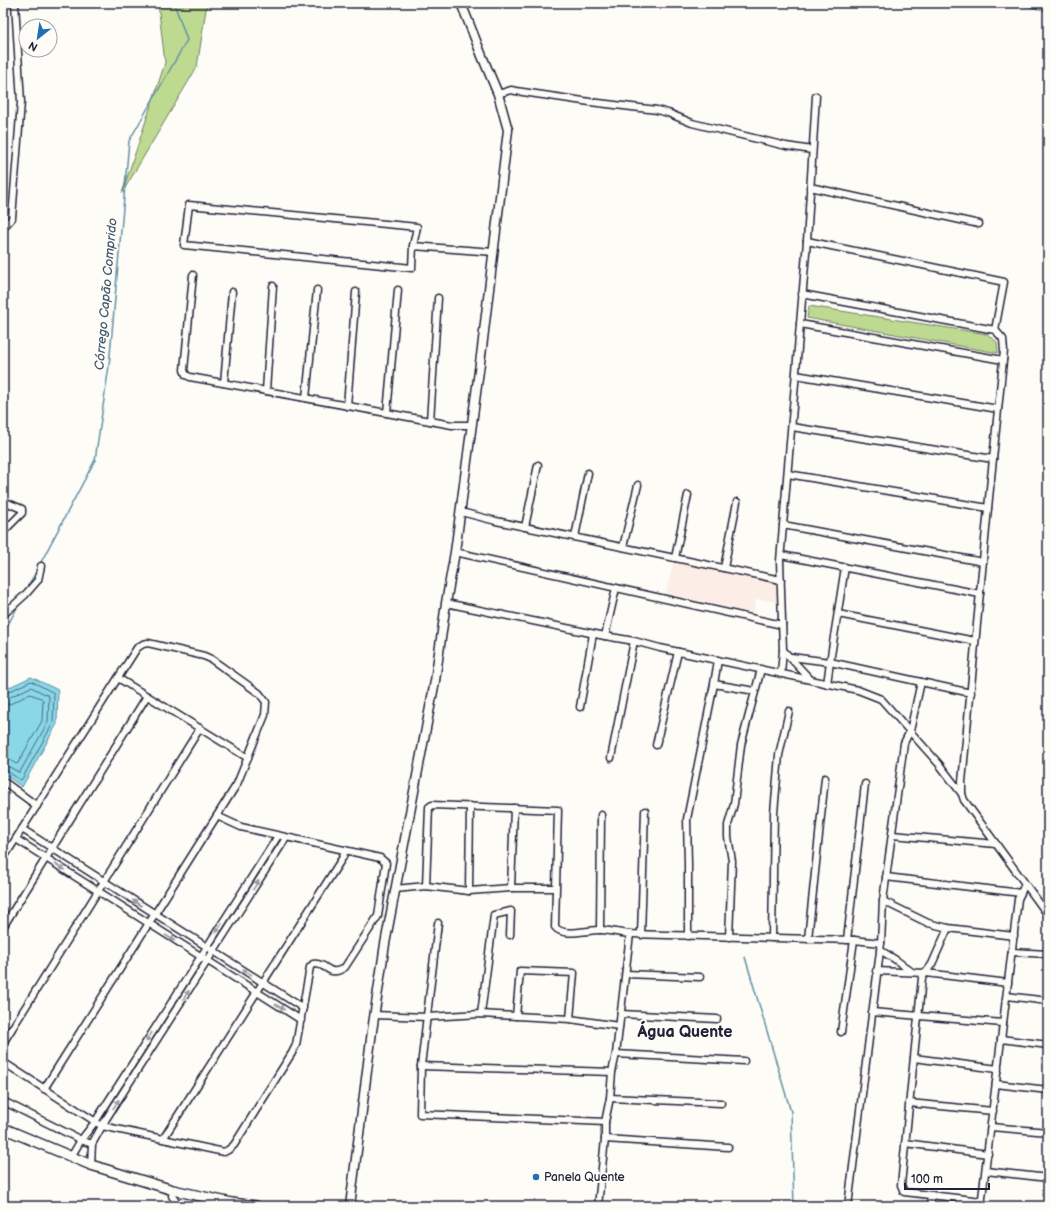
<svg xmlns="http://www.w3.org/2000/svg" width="1051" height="1209" font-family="'Balsamiq Sans',sans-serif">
<rect width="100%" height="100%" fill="#fdfcf7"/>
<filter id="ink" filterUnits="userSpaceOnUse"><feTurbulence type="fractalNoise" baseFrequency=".025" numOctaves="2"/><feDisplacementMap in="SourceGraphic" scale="8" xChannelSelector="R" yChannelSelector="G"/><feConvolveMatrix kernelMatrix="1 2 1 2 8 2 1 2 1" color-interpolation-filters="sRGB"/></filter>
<g filter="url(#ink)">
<path fill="#fcede7" d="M 673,562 L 777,583 L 778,602 L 756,599 L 753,613 L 666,594 Z"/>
<g fill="#beda91" stroke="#707e66">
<path d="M 158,3 L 207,3 L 197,67 L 122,193 L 165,63 Z"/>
<path d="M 809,306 L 987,334 L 997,342 L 998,353 L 807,318 Z"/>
</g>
<path fill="#89d7e7" stroke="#608fa2" d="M 31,677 L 58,690 L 57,724 L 22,787 L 3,773 L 3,690 Z"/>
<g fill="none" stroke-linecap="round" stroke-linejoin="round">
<g stroke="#4b6a80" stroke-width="1">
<path d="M 3,694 L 6,693 L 31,681 L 52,692 L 54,693 L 53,723 L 22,779 L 20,780 L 7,771 L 3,770"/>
<path d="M 3,699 L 8,698 L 31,687 L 49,696 L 48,722 L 20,772 L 18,772 L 8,766 L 3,765"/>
<path d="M 3,705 L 10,704 L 30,694 L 41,698 L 43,700 L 42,721 L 18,763 L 16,764 L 10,760 L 3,759"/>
</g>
<g stroke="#608fa2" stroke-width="1.5">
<path d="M 1015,3 L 1048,11"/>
<path d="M 40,564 L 95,460 L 109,366 L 129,141 L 187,40 L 174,3"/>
<path d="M 28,586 L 38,569"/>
<path d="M 3,634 L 18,606"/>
<path d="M 745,957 L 791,1112 L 794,1206"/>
</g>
<defs>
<g id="minor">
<path d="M 498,94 L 511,90 L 516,91 L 590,102 L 657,110 L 668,113 L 692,123 L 786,146 L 812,150"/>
<path d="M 810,187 L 979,224"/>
<path d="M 189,205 L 417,227 L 413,246 L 412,268 L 184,245 Z"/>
<path d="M 3,228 L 12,218 L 21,102 L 15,3"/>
<path d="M 807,241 L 1004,282 L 995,330"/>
<path d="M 413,246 L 494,252"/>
<path d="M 193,275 L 184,370 L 186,375 L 190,377 L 452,425 L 472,425"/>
<path d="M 802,294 L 995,330 L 1003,339 L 1004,351 L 988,508 L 962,782 L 962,794 L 964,800 L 1048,915"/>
<path d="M 800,324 L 1003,360"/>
<path d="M 796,375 L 998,409"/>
<path d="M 224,383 L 232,292"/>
<path d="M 266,391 L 273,286"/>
<path d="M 306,398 L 317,290"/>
<path d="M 347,406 L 356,292"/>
<path d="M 387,413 L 398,290"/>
<path d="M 430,421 L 438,298"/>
<path d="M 792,427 L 993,459"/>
<path d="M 788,474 L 988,508"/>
<path d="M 3,501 L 22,509 L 22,513 L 3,532"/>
<path d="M 461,512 L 496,521 L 781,580"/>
<path d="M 783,525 L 983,562"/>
<path d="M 525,527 L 538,465"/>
<path d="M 575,537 L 588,473"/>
<path d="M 623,547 L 638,485"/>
<path d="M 455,552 L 782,625"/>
<path d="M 781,555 L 980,594"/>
<path d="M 675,558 L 688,495"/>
<path d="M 724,568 L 737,502"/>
<path d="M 446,603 L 605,636 L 634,641 L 660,648 L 858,690 L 881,699 L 939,764 L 962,794"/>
<path d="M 838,614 L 975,641"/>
<path d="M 3,615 L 25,595 L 38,580 L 41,566"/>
<path d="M 605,636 L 616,588"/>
<path d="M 783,650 L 811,680"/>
<path d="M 791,657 L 830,662 L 971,693"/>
<path d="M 781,674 L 783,650 L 780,561 L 807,241 L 816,96"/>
<path d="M 118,678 L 248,758"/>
<path d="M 714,684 L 718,660"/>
<path d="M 827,684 L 830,662 L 845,567"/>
<path d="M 580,707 L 593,634"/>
<path d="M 656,745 L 678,652"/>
<path d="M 611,758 L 634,641"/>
<path d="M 3,781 L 37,806"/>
<path d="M 22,829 L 303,1008"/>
<path d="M 892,835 L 996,844"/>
<path d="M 16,839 L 301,1020"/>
<path d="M 3,859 L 137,648 L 143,644 L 148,643 L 204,656 L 211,659 L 259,693 L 266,702 L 265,715 L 237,784 L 44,1089"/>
<path d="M 886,877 L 1021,893"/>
<path d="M 426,886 L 429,807 L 432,805 L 558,810 L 555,927 C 564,938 588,929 602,930 C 611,931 621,933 630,934 L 854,940 L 881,943 L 848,1206"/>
<path d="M 511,888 L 514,808"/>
<path d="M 395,889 L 426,886 L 469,891 L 511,888 L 555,888"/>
<path d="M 469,891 L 470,806"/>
<path d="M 883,901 L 928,923 L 948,928 L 1014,936"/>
<path d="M 438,923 L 421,1066 L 420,1114 L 605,1122"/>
<path d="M 3,927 L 147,696"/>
<path d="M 948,928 L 932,964 L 922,978 L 901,1185 L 904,1192 L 982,1201"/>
<path d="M 600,930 L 601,815"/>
<path d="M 641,935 L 645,811"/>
<path d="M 688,936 L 688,864 L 687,819 L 714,684 L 755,691"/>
<path d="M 729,937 L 732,861 L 728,837 L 728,825 L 734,804 L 741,745 L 761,669"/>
<path d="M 772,938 L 774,813 L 779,755 L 789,711"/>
<path d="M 808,939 L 825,778"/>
<path d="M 847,940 L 865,784"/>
<path d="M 881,943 L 883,901 L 904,743 L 910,731 L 921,682"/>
<path d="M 880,950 L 896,960 L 912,972"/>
<path d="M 1012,952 L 1048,954"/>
<path d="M 876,971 L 926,973 L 1008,983"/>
<path d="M 626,974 L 700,977"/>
<path d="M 1007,996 L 1048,1001"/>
<path d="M 872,1012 L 1003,1023"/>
<path d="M 481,1014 L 494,915 L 511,911 L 510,935"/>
<path d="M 621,1014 L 717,1019"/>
<path d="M 374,1015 L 427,1017 L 481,1014 L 570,1019 L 619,1026"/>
<path d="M 516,1016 L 520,971 L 574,973 L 570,1019"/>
<path d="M 841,1032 L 854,940"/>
<path d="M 1001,1039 L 1048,1045"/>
<path d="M 3,1043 L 200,728"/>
<path d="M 616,1054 L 744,1061"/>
<path d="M 914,1058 L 998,1069"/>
<path d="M 3,1062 L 102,1126 L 224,1152 L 228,1150 L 234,1145 L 292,1053 L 296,1045 L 310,967 L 313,964 C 328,962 328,979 345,967 L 378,916 L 386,863 L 380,858 L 241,827 L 217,816"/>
<path d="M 421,1066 L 612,1072"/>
<path d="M 996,1084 L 1048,1090"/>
<path d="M 610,1098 L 721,1103"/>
<path d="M 3,1101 L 81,1140 L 92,1144"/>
<path d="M 909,1103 L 993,1111"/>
<path d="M 991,1127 L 1048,1132"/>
<path d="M 163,1139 L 343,857 L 345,850"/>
<path d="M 605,1139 L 728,1147"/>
<path d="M 905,1143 L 988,1154"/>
<path d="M 71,1157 L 81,1140 L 95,1122 L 278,836"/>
<path d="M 91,1165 L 92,1144 L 106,1119 L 286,838"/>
<path d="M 986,1171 L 1048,1178"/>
<path d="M 173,1190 L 172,1196 L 179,1206"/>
<path d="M 598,1206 L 605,1139 L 605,1122 L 610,1098 L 612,1072 L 616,1054 L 630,934"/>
<path d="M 930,1206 L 931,1195"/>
<path d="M 981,1206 L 1018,899 L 1025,884"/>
</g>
<path id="tertiary" d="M 350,1206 L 372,1031 L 385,944 L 435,681 L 446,603 L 455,552 L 482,348 L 508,130 L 498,94 L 482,56 L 461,3"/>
<path id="secondary" d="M 3,1128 L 91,1165 L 173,1190 L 232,1203 L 256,1206"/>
</defs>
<use href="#minor" stroke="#22223b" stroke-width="9"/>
<use href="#tertiary" stroke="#22223b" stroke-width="11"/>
<use href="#secondary" stroke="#22223b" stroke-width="12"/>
<use href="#minor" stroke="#fdfcf7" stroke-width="6"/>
<use href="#tertiary" stroke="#fdfcf7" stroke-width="8"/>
<use href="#secondary" stroke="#fdfcf7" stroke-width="9"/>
</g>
<defs><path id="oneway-solid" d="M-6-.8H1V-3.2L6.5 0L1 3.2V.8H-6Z"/></defs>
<g fill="#9a9aa2">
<use href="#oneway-solid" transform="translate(60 867) rotate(33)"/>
<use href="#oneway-solid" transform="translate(256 885) rotate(-57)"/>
<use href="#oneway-solid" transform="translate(137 903) rotate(-147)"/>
<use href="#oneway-solid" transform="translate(219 928) rotate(123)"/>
<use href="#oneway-solid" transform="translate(170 938) rotate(33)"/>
<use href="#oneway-solid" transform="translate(247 972) rotate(-147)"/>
<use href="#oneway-solid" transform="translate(186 995) rotate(-57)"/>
<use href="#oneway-solid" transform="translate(280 1007) rotate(32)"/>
<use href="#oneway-solid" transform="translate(149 1037) rotate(123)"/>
<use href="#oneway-solid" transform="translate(116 1104) rotate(-57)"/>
</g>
</g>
<circle fill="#1f6fb2" stroke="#fdfcf7" stroke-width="1.5" cx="536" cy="1177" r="4"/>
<g text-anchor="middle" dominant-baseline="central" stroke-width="4" stroke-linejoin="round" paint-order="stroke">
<g font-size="12" fill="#22223b" stroke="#fdfcf7" text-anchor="start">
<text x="544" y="1177">Panela Quente</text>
</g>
<g font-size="13" font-style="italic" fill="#41586f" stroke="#fdfcf7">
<text transform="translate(106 294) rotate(-85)">Córrego Capão Comprido</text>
</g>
<g font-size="16" font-weight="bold" fill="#22223b" stroke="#fdfcf7">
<text x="685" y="1032">Água Quente</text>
</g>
</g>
<rect width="1051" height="1209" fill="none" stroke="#fdfcf7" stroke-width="16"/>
<rect x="8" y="8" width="1035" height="1193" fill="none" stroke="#22223b" stroke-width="1.5" filter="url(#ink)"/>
<g transform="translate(38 38) rotate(210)"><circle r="19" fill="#fdfcf7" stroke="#a5a5ac"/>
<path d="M0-3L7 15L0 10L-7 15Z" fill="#1f6fb2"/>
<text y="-6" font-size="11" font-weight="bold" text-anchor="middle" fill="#22223b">N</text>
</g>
<path d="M905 1183v6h84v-6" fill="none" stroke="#22223b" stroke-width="2"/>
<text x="911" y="1183" font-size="12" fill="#22223b" stroke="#fdfcf7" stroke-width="3" paint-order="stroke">100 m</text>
</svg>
